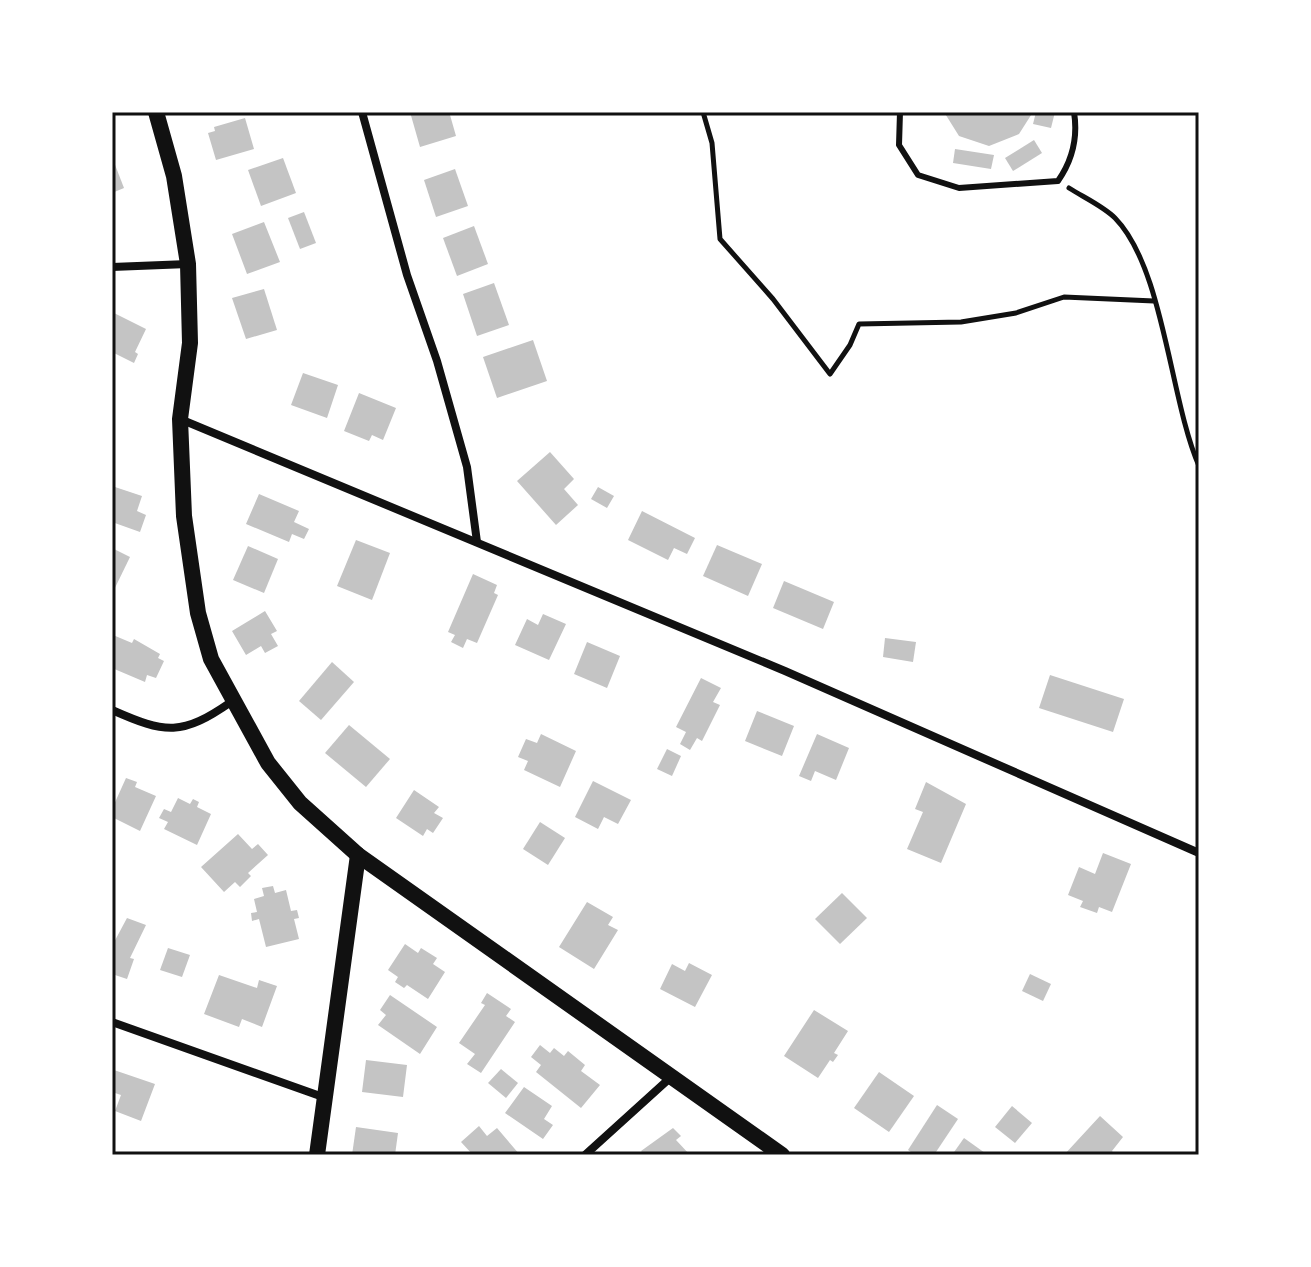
<svg xmlns="http://www.w3.org/2000/svg" width="1311" height="1267" font-family="'Alegreya Sans',sans-serif">
<rect width="100%" height="100%" fill="#fff"/>
<g fill="#c4c4c4">
<path d="M 410,112 L 458,112 L 450,115 L 456,136 L 420,147 Z"/>
<path d="M 944,112 L 1033,112 L 1019,134 L 989,146 L 959,136 Z"/>
<path d="M 1036,112 L 1055,112 L 1051,128 L 1033,124 Z"/>
<path d="M 245,118 L 254,149 L 216,160 L 208,133 L 215,131 L 214,127 Z"/>
<path d="M 1034,140 L 1042,153 L 1013,171 L 1005,158 Z"/>
<path d="M 955,149 L 994,155 L 991,169 L 953,163 Z"/>
<path d="M 112,157 L 124,188 L 112,193 Z"/>
<path d="M 283,158 L 296,193 L 261,206 L 248,170 Z"/>
<path d="M 455,169 L 468,206 L 436,217 L 424,180 Z"/>
<path d="M 304,212 L 316,243 L 300,249 L 288,218 Z"/>
<path d="M 264,222 L 280,262 L 247,274 L 232,234 Z"/>
<path d="M 474,226 L 488,264 L 457,276 L 443,238 Z"/>
<path d="M 494,283 L 509,325 L 477,336 L 463,294 Z"/>
<path d="M 264,289 L 277,330 L 246,339 L 232,298 Z"/>
<path d="M 112,312 L 146,329 L 135,352 L 138,354 L 134,363 L 112,352 Z"/>
<path d="M 533,340 L 547,381 L 497,398 L 483,357 Z"/>
<path d="M 303,373 L 338,385 L 327,418 L 291,405 Z"/>
<path d="M 359,393 L 396,408 L 383,440 L 372,435 L 369,441 L 344,431 Z"/>
<path d="M 550,452 L 574,479 L 564,489 L 578,505 L 556,525 L 517,481 Z"/>
<path d="M 112,486 L 142,496 L 137,511 L 146,515 L 140,532 L 112,522 Z"/>
<path d="M 598,487 L 614,496 L 607,508 L 591,499 Z"/>
<path d="M 259,494 L 299,511 L 294,522 L 309,529 L 304,539 L 292,534 L 289,542 L 246,524 Z"/>
<path d="M 642,511 L 695,538 L 687,554 L 674,548 L 668,560 L 628,540 Z"/>
<path d="M 356,540 L 390,553 L 372,600 L 337,586 Z"/>
<path d="M 717,545 L 762,564 L 748,596 L 703,576 Z"/>
<path d="M 248,546 L 278,559 L 264,593 L 233,580 Z"/>
<path d="M 112,548 L 130,557 L 112,594 Z"/>
<path d="M 473,574 L 497,585 L 494,593 L 498,595 L 477,643 L 467,639 L 463,648 L 451,642 L 455,635 L 448,632 Z"/>
<path d="M 784,581 L 834,602 L 823,629 L 773,608 Z"/>
<path d="M 265,611 L 277,631 L 271,634 L 278,646 L 265,653 L 261,646 L 246,655 L 232,631 Z"/>
<path d="M 543,614 L 566,624 L 549,660 L 515,645 L 527,619 L 538,625 Z"/>
<path d="M 113,635 L 132,643 L 134,639 L 160,654 L 158,658 L 164,661 L 156,678 L 147,675 L 145,682 L 112,668 Z"/>
<path d="M 885,638 L 916,642 L 913,662 L 883,657 Z"/>
<path d="M 587,642 L 620,656 L 607,688 L 574,674 Z"/>
<path d="M 332,662 L 354,682 L 321,720 L 299,701 Z"/>
<path d="M 1050,675 L 1124,699 L 1113,732 L 1039,708 Z"/>
<path d="M 701,678 L 721,688 L 713,702 L 720,705 L 702,741 L 697,738 L 690,750 L 680,744 L 686,732 L 676,727 Z"/>
<path d="M 757,711 L 794,726 L 782,756 L 745,741 Z"/>
<path d="M 349,725 L 390,759 L 366,787 L 325,753 Z"/>
<path d="M 541,734 L 576,751 L 560,787 L 524,770 L 528,761 L 518,757 L 526,739 L 537,743 Z"/>
<path d="M 817,734 L 849,748 L 836,780 L 815,771 L 811,781 L 799,776 Z"/>
<path d="M 667,749 L 681,756 L 672,776 L 657,769 Z"/>
<path d="M 126,778 L 137,782 L 135,787 L 156,796 L 140,831 L 112,817 L 112,809 Z"/>
<path d="M 593,781 L 631,800 L 618,824 L 604,817 L 598,829 L 575,817 Z"/>
<path d="M 926,782 L 966,804 L 941,863 L 907,849 L 923,812 L 915,809 Z"/>
<path d="M 414,790 L 439,807 L 434,813 L 443,818 L 433,833 L 427,829 L 423,836 L 396,818 Z"/>
<path d="M 178,798 L 190,804 L 193,799 L 199,802 L 197,807 L 211,814 L 197,845 L 164,829 L 168,822 L 159,818 L 164,809 L 171,812 Z"/>
<path d="M 540,822 L 565,838 L 548,865 L 523,849 Z"/>
<path d="M 238,834 L 252,849 L 258,844 L 268,855 L 248,873 L 251,876 L 240,887 L 235,882 L 224,892 L 201,867 Z"/>
<path d="M 1103,853 L 1131,864 L 1112,912 L 1099,907 L 1097,913 L 1080,907 L 1083,901 L 1068,895 L 1079,867 L 1095,874 Z"/>
<path d="M 273,886 L 275,893 L 286,890 L 291,911 L 297,910 L 299,918 L 294,919 L 299,939 L 266,947 L 259,919 L 252,921 L 251,913 L 257,912 L 254,899 L 264,896 L 262,888 Z"/>
<path d="M 842,893 L 867,918 L 840,944 L 815,919 Z"/>
<path d="M 587,902 L 613,917 L 608,925 L 618,930 L 594,969 L 559,947 Z"/>
<path d="M 127,918 L 146,925 L 130,958 L 134,959 L 127,979 L 112,974 L 112,946 Z"/>
<path d="M 405,944 L 418,953 L 421,948 L 437,958 L 433,964 L 445,972 L 428,999 L 407,985 L 404,988 L 395,982 L 398,977 L 388,970 Z"/>
<path d="M 168,948 L 190,955 L 182,977 L 160,970 Z"/>
<path d="M 689,963 L 712,975 L 695,1007 L 660,989 L 672,964 L 685,971 Z"/>
<path d="M 1030,974 L 1051,984 L 1043,1001 L 1022,991 Z"/>
<path d="M 219,975 L 257,988 L 259,980 L 277,986 L 262,1027 L 242,1019 L 239,1027 L 204,1014 Z"/>
<path d="M 487,993 L 511,1009 L 506,1016 L 515,1022 L 481,1073 L 467,1064 L 475,1054 L 459,1043 L 485,1005 L 481,1003 Z"/>
<path d="M 390,995 L 437,1027 L 420,1054 L 378,1025 L 386,1015 L 380,1010 Z"/>
<path d="M 814,1010 L 848,1031 L 834,1053 L 838,1055 L 833,1062 L 830,1060 L 818,1078 L 784,1056 Z"/>
<path d="M 540,1045 L 550,1053 L 554,1048 L 564,1056 L 568,1051 L 585,1065 L 581,1071 L 600,1085 L 581,1108 L 536,1072 L 541,1065 L 531,1057 Z"/>
<path d="M 366,1060 L 407,1065 L 403,1097 L 362,1092 Z"/>
<path d="M 501,1069 L 518,1083 L 506,1098 L 488,1083 Z"/>
<path d="M 114,1070 L 155,1084 L 141,1121 L 115,1111 L 121,1095 L 112,1092 Z"/>
<path d="M 879,1072 L 914,1096 L 889,1132 L 854,1108 Z"/>
<path d="M 524,1087 L 552,1106 L 544,1119 L 553,1125 L 543,1139 L 505,1113 Z"/>
<path d="M 937,1105 L 958,1119 L 934,1155 L 915,1155 L 908,1150 Z"/>
<path d="M 1012,1106 L 1032,1123 L 1015,1143 L 995,1127 Z"/>
<path d="M 1100,1116 L 1123,1137 L 1112,1151 L 1115,1155 L 1064,1155 Z"/>
<path d="M 479,1126 L 487,1136 L 497,1128 L 520,1155 L 473,1155 L 461,1142 Z"/>
<path d="M 356,1127 L 398,1133 L 395,1155 L 352,1155 Z"/>
<path d="M 673,1128 L 681,1136 L 676,1140 L 690,1155 L 644,1155 L 641,1151 Z"/>
<path d="M 964,1138 L 985,1153 L 983,1155 L 952,1155 Z"/>
</g>
<g fill="none" stroke-linecap="round" stroke-linejoin="round">
<g stroke="#111" stroke-width="5">
<path d="M 703,112 L 712,143 L 720,239 L 773,299 L 830,374 L 850,345 L 859,324 L 961,322 L 1016,313 L 1064,297 L 1154,301"/>
<path d="M 1069,188 C 1083,197 1103,206 1115,218 C 1164,268 1170,400 1199,466"/>
</g>
<path stroke="#111" stroke-width="6" d="M 900,112 L 899,145 L 918,175 L 959,188 L 1058,181 C 1072,161 1078,137 1074,112"/>
<g stroke="#111" stroke-width="8">
<path d="M 362,112 L 407,275 L 437,361 L 467,467 L 477,542"/>
<path d="M 112,267 L 188,264"/>
<path d="M 180,419 L 785,671 L 1199,853"/>
<path d="M 112,710 C 166,734 182,736 231,702"/>
<path d="M 112,1022 L 323,1097"/>
<path d="M 585,1155 L 670,1078"/>
</g>
<g stroke="#111" stroke-width="16">
<path d="M 156,112 L 174,176 L 188,264 L 190,343 L 180,419 L 184,516 L 198,613 L 211,659 L 268,763 L 300,803 L 358,855 L 782,1155"/>
<path d="M 317,1155 L 358,855"/>
</g>
</g>
<rect width="1311" height="1267" fill="none" stroke="#ffffff" stroke-width="228"/>
<rect x="114" y="114" width="1083" height="1039" fill="none" stroke="#111" stroke-width="3"/>
</svg>
